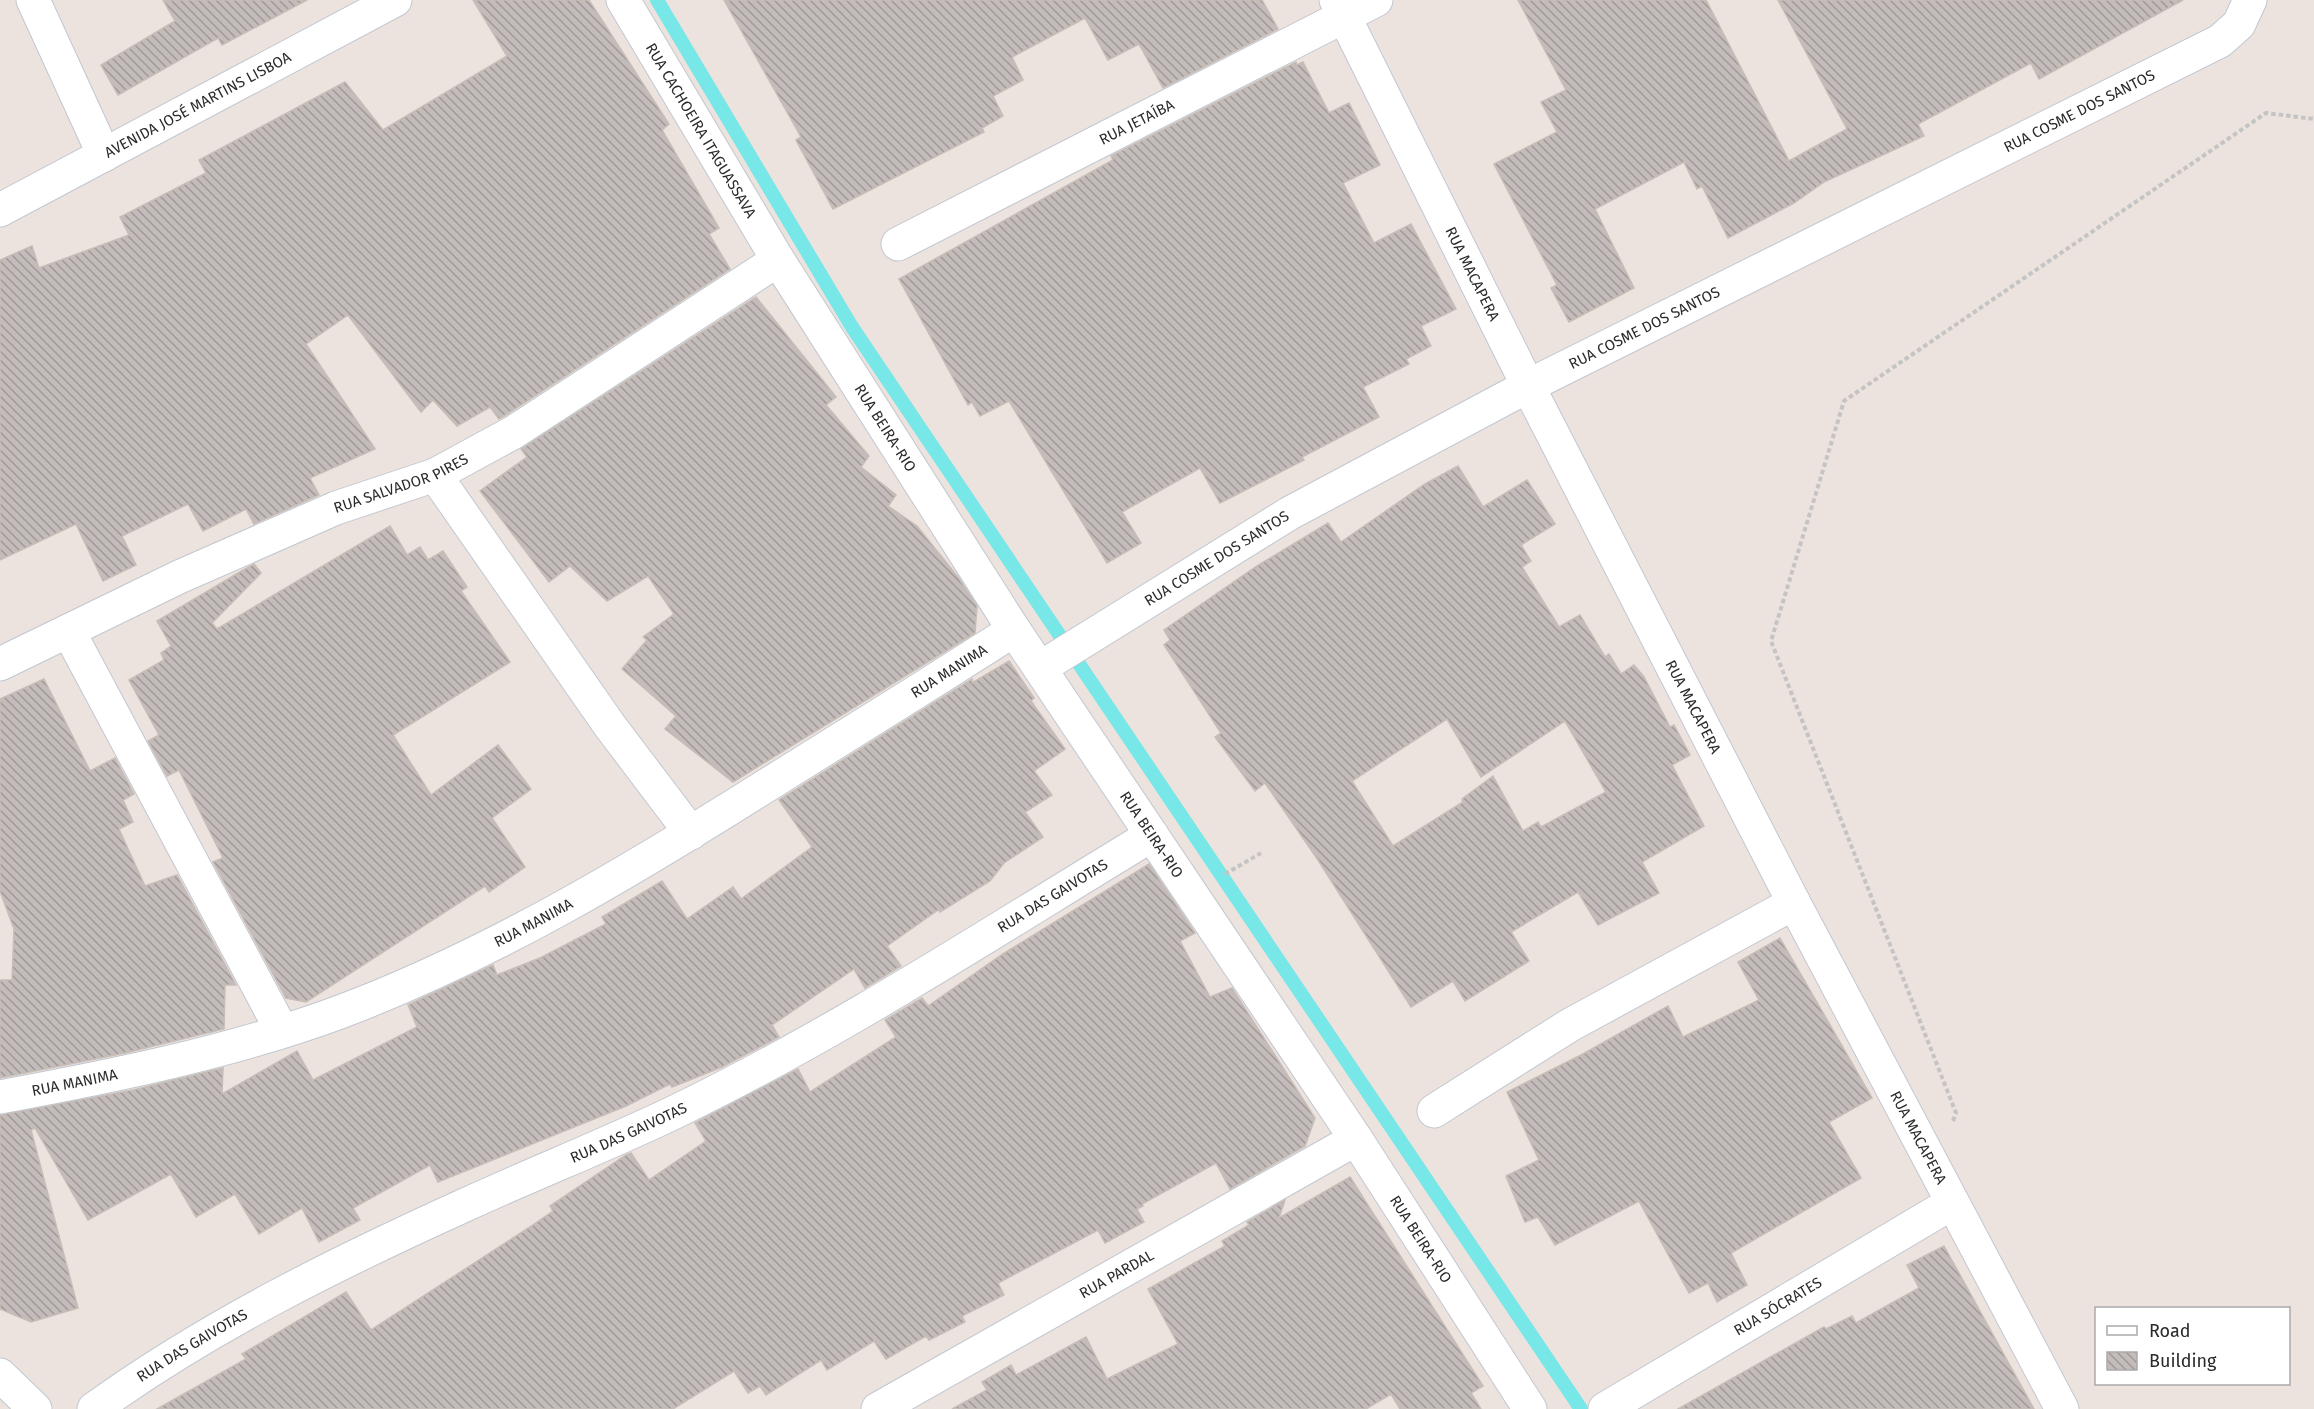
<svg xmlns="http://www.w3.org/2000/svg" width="2314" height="1409" font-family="'Fira Sans',sans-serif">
<defs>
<pattern id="building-back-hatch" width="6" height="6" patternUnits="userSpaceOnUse" patternTransform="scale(1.5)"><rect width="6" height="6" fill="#c4bcba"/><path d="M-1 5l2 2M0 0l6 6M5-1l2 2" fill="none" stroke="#9f9997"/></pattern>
</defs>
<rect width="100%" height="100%" fill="#ece2de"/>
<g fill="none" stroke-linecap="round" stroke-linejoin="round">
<path stroke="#77e7e8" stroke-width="14" d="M 657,0 L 852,327 L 1581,1409"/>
</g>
<g fill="url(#building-back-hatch)" stroke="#c7bdb7" stroke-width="1.5" fill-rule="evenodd">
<path d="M 163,0 L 307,0 L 222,45 L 218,38 L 118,95 L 101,65 L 175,21 Z"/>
<path d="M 473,0 L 589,0 L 669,124 L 662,130 L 719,228 L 709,234 L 730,269 L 504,416 L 499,419 L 490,407 L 457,426 L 433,400 L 421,412 L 348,315 L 306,344 L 375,449 L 310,478 L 319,495 L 254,524 L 246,509 L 203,531 L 188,504 L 122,536 L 136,565 L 103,581 L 76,524 L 0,560 L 0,260 L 32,246 L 39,268 L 129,235 L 120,217 L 206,173 L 199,160 L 345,82 L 383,130 L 507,56 Z"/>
<path d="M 724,0 L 1262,0 L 1278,29 L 1163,88 L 1139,44 L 1108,60 L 1085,18 L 1012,57 L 1023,80 L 993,96 L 1003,116 L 982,128 L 984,132 L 833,209 L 796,140 L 801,137 Z"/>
<path d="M 1518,0 L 1706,0 L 1789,161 L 1847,129 L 1778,0 L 2183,0 L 2039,79 L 2031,63 L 1918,124 L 1924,136 L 1824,182 L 1794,203 L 1728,238 L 1702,186 L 1697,189 L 1684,162 L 1595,209 L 1634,288 L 1569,322 L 1551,288 L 1557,285 L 1494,164 L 1557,132 L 1541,102 L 1566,90 Z"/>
<path d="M 1296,62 L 1297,65 L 1303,62 L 1329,113 L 1349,103 L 1380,165 L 1343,183 L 1374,243 L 1411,224 L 1456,309 L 1421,326 L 1431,346 L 1406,359 L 1409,364 L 1363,387 L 1379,417 L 1302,457 L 1304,460 L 1220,503 L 1200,468 L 1122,512 L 1141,543 L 1107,563 L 1009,401 L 980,416 L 972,402 L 968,405 L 899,279 L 1113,160 L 1111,156 Z"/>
<path d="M 756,297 L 836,397 L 826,405 L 869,456 L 861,467 L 896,495 L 888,506 L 917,526 L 958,577 L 977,606 L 975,633 L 733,782 L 665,729 L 676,716 L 622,669 L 647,640 L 643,637 L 674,614 L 648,576 L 607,601 L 570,566 L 549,582 L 480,491 L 527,457 L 521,449 Z"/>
<path d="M 1458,466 L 1483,507 L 1527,480 L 1555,524 L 1521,545 L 1531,561 L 1522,567 L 1559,627 L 1580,615 L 1605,657 L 1609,654 L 1621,674 L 1634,665 L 1644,677 L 1670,727 L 1674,725 L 1690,755 L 1672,765 L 1704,826 L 1642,862 L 1659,893 L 1598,925 L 1578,892 L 1511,932 L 1529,961 L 1465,1001 L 1453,981 L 1411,1007 L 1318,860 L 1265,783 L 1255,791 L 1215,737 L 1221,733 L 1164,645 L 1170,640 L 1164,630 L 1257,566 L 1328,523 L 1341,542 L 1425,484 ZM 1447,719 L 1481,777 L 1565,721 L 1606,792 L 1541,827 L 1538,822 L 1523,831 L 1493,776 L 1462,799 L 1463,802 L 1393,846 L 1352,781 Z"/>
<path d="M 390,526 L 407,555 L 420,547 L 428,560 L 443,551 L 467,587 L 461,591 L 510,662 L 393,735 L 431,795 L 498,745 L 531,789 L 492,818 L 525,867 L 489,892 L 485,886 L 306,1002 L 286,998 L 281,989 L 213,862 L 223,858 L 179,770 L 167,776 L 148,741 L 159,735 L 129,680 L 164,660 L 161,653 L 171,646 L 157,621 L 245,569 L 254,564 L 261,573 L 212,623 L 217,629 Z"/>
<path d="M 1009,661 L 1034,698 L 1031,701 L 1065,749 L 1034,771 L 1052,795 L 1025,812 L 1043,837 L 1004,863 L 990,881 L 940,912 L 938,910 L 887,946 L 901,966 L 865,988 L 854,969 L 772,1025 L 779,1037 L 722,1067 L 672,1087 L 670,1084 L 626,1106 L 438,1182 L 430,1165 L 353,1208 L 360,1220 L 319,1242 L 302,1208 L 259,1234 L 235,1194 L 196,1217 L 171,1174 L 88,1220 L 35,1128 L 31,1130 L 78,1308 L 31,1322 L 0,1309 L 0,1115 L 133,1090 L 223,1068 L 222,1094 L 297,1051 L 313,1080 L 417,1027 L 408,1005 L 493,965 L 497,975 L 540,958 L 606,924 L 602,917 L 662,881 L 687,919 L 733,887 L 741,899 L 812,847 L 779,800 L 972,679 L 972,683 Z"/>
<path d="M 44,679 L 90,771 L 115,758 L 134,794 L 123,800 L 133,822 L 119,829 L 145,886 L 177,875 L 236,985 L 225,985 L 224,1029 L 125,1053 L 0,1078 L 0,980 L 12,980 L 14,929 L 0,891 L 0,699 Z"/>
<path d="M 1149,864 L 1195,933 L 1180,941 L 1210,997 L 1232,988 L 1315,1118 L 1305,1146 L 1230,1189 L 1216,1163 L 1142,1204 L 1143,1206 L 1137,1209 L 1144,1222 L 1105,1243 L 1098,1230 L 998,1283 L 1004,1295 L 962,1316 L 965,1322 L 929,1340 L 926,1336 L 886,1359 L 874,1341 L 827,1370 L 821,1360 L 766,1395 L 760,1386 L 748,1393 L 734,1371 L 673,1409 L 157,1409 L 246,1359 L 242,1354 L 346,1292 L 371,1330 L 530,1227 L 553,1211 L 550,1206 L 626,1155 L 631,1153 L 649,1180 L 706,1141 L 695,1123 L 798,1069 L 810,1092 L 896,1037 L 885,1020 L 922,998 L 928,1006 L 1003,954 Z"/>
<path d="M 1780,938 L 1872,1098 L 1829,1122 L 1861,1178 L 1731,1253 L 1747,1285 L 1717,1302 L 1708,1283 L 1689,1293 L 1639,1201 L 1555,1245 L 1538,1217 L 1525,1222 L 1506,1176 L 1539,1160 L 1507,1092 L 1583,1054 L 1668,1006 L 1683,1037 L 1759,1000 L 1738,962 Z"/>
<path d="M 1350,1177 L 1483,1386 L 1471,1393 L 1481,1409 L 1400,1409 L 1391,1394 L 1366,1409 L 952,1409 L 987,1390 L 982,1382 L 1011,1365 L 1016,1375 L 1086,1337 L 1107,1379 L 1178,1344 L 1148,1289 L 1225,1246 L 1222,1241 L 1249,1225 L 1247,1222 L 1285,1200 L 1279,1218 Z"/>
<path d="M 1944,1246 L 2034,1409 L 1678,1409 L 1824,1327 L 1826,1329 L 1852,1316 L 1856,1323 L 1919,1288 L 1907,1265 Z"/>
</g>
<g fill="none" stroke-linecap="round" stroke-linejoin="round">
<defs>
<g id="minor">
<path d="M 33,0 L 104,155"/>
<path id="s1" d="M 623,0 L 778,260 L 1014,630 L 1356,1139 L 1530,1409"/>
<path id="s2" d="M 1336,0 L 1528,386 L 1794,903 L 2062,1409"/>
<path id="s3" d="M 0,210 L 395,0"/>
<path id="s4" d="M 898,244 L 1376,0"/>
<path d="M 435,475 L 610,726 L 691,833"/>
<path d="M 69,632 L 282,1031"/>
<path id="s5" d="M 0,664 L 179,577 L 336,508 L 435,475 L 514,432 L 778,260"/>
<path id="s6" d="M 1040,668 L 1290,513 L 1528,386 L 2220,41 L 2239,24 L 2250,0"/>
<path id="s7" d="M 0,1097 C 113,1076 232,1052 340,1012 C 491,955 629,872 764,787 C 848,735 931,683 1014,630"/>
<path d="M 1434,1111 L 1570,1025 L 1794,903"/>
<path d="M 0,1375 L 35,1409"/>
<path id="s8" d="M 94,1409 C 209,1326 337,1263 465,1205 C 535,1173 606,1145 675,1112 C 840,1032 995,930 1152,835"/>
<path id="s9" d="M 878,1409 L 1356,1139"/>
<path id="s10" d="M 1605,1409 L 1952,1203"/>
</g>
</defs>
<use href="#minor" stroke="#c2c8d0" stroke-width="35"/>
<g stroke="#c4c4c4" stroke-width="4" stroke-dasharray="4.5 3" stroke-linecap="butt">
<path d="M 1225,874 L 1261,853"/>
<path d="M 1953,1121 L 1956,1113 L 1771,641 L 1844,401 L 2266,113 L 2314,119"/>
</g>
<use href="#minor" stroke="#fff" stroke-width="33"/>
</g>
<g text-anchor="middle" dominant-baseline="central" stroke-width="6" stroke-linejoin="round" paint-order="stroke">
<g font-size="15" fill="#2b2b2b" stroke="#fff">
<text stroke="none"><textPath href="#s3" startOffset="224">AVENIDA JOSÉ MARTINS LISBOA</textPath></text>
<text stroke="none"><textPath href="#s6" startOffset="1180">RUA COSME DOS SANTOS</textPath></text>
<text stroke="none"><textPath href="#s4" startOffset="268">RUA JETAÍBA</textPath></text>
<text stroke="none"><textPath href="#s1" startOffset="152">RUA CACHOEIRA ITAGUASSAVA</textPath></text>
<text stroke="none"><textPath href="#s2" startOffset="306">RUA MACAPERA</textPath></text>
<text stroke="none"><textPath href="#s6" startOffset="694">RUA COSME DOS SANTOS</textPath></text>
<text stroke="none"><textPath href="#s1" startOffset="502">RUA BEIRA-RIO</textPath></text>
<text stroke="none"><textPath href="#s5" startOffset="440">RUA SALVADOR PIRES</textPath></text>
<text stroke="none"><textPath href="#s6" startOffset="208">RUA COSME DOS SANTOS</textPath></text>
<text stroke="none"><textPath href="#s7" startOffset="1050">RUA MANIMA</textPath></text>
<text stroke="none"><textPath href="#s2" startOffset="792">RUA MACAPERA</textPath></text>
<text stroke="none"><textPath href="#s1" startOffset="988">RUA BEIRA-RIO</textPath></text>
<text stroke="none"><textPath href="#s8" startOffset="1089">RUA DAS GAIVOTAS</textPath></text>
<text stroke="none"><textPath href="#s7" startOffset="564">RUA MANIMA</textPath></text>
<text stroke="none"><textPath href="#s7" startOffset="76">RUA MANIMA</textPath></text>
<text stroke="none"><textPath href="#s8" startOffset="603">RUA DAS GAIVOTAS</textPath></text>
<text stroke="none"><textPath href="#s2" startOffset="1278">RUA MACAPERA</textPath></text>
<text stroke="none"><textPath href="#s1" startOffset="1474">RUA BEIRA-RIO</textPath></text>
<text stroke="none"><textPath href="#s9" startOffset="274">RUA PARDAL</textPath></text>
<text stroke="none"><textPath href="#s10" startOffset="201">RUA SÓCRATES</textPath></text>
<text stroke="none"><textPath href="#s8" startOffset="117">RUA DAS GAIVOTAS</textPath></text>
</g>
</g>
<rect x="2095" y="1307" width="195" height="78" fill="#ffffff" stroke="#aaaaaa" stroke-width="1.5"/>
<rect x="2107" y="1326" width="30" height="9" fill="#ffffff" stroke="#aaaaaa" stroke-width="1.5"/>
<text x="2149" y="1337" font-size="18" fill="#2b2b2b">Road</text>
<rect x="2107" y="1352" width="30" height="18" fill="url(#building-back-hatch)" stroke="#aaaaaa" stroke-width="1.5"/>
<text x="2149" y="1367" font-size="18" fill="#2b2b2b">Building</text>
</svg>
